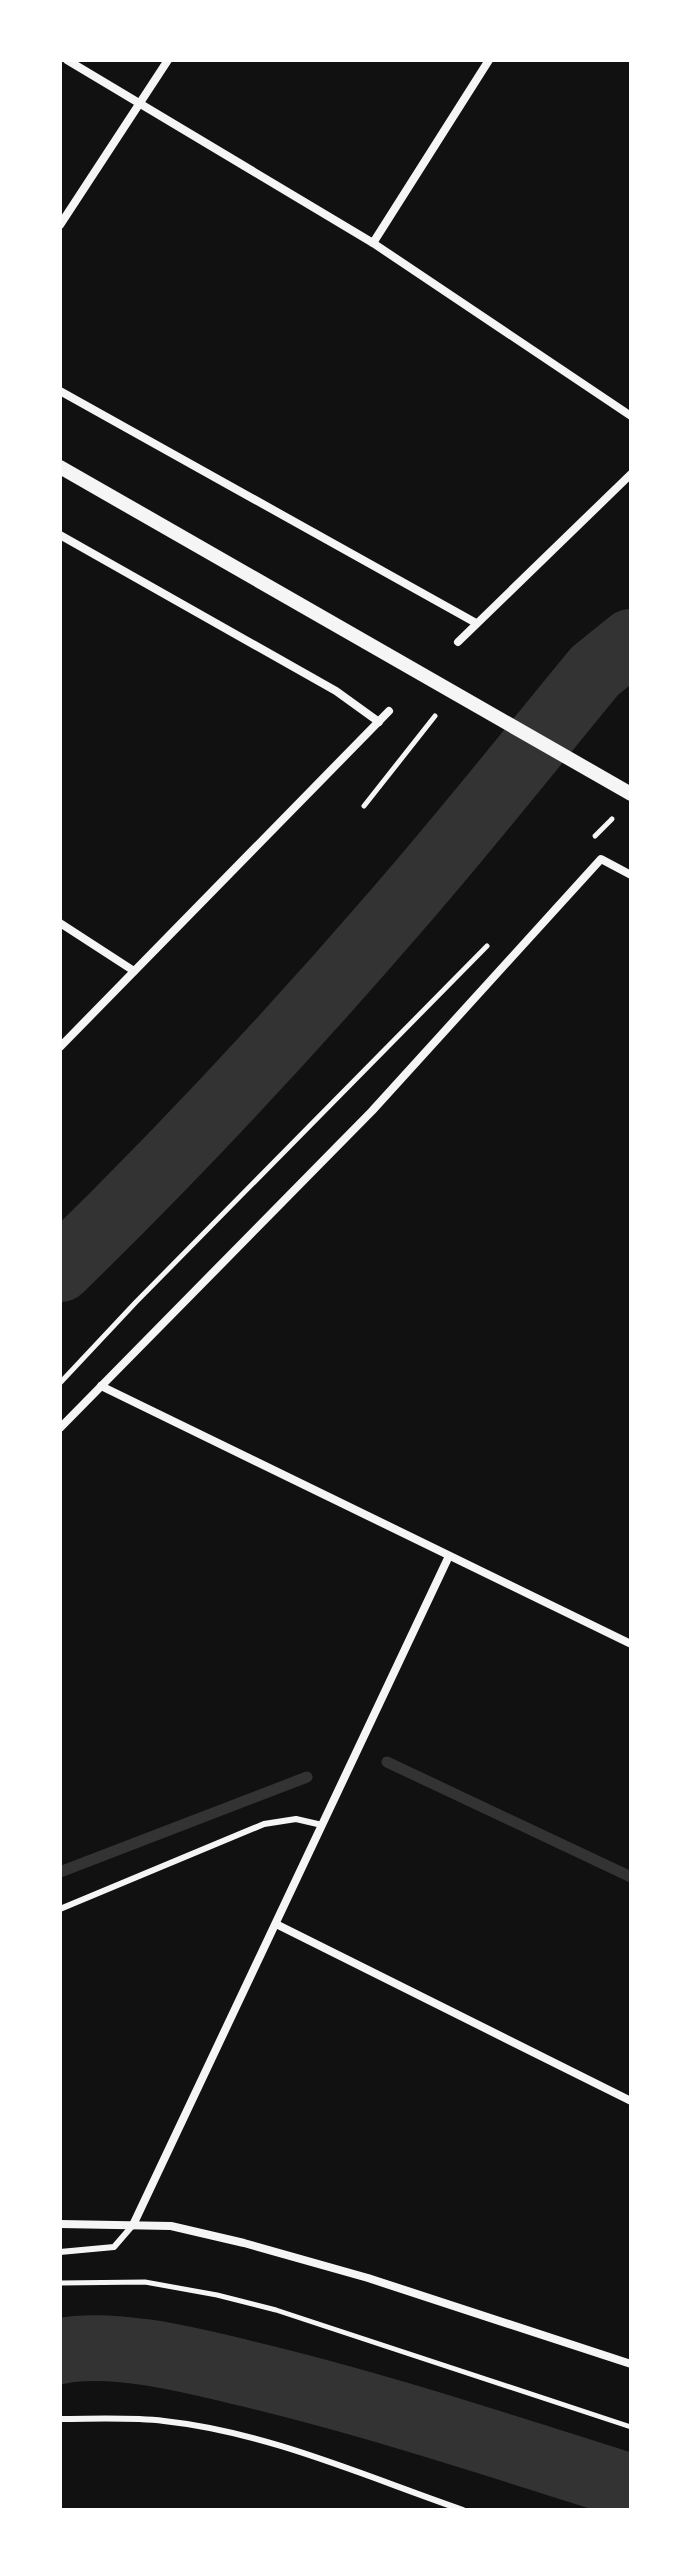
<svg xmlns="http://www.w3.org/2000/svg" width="691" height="2570" font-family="'Noto Sans',sans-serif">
<rect width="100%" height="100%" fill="#111"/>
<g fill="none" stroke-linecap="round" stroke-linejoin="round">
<g stroke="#333" stroke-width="11">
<path d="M 387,1762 L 631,1877"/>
<path d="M 60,1872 L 307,1777"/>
</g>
<g stroke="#333" stroke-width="66">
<path d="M 60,1269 C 178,1154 290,1034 397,910 C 465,832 529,751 595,671 L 631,642"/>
<path d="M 60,2351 C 114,2341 186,2359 240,2372 C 372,2403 501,2446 631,2487"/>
</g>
<g stroke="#f5f5f5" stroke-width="5">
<path d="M 364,806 L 435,716"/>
<path d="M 595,836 L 612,819"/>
<path d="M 60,1383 L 136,1302 L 487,946"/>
<path d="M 60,2283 L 145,2282 L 217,2295 L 276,2310 L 631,2427"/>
</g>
<g stroke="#f5f5f5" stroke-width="6">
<path d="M 60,1909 L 264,1824 L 296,1819 L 322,1825"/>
<path d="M 60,2252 L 114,2247 L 133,2225"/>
<path d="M 60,2419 C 94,2419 130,2417 164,2421 C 267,2432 367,2477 463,2510"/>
</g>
<g stroke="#f5f5f5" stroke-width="8">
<path d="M 67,60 L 373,243 L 631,416"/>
<path d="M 60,225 L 168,60"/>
<path d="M 373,243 L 489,60"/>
<path d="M 60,391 L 476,623"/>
<path d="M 60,535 L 336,691 L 379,722"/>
<path d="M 458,642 L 631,474"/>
<path d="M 60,923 L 134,971"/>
<path d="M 60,1047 L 389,711"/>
<path d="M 101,1386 L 631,1644"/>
<path d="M 60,1428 L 372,1111 L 601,859 L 631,875"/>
<path d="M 276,1924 L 631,2101"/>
<path d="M 60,2224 L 171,2226 L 244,2243 L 368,2278 L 631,2364"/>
<path d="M 133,2225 L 449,1556"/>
</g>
<path stroke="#f5f5f5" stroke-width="14" d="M 60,467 L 631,794"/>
</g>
<rect width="691" height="2570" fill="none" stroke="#ffffff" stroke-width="124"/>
</svg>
